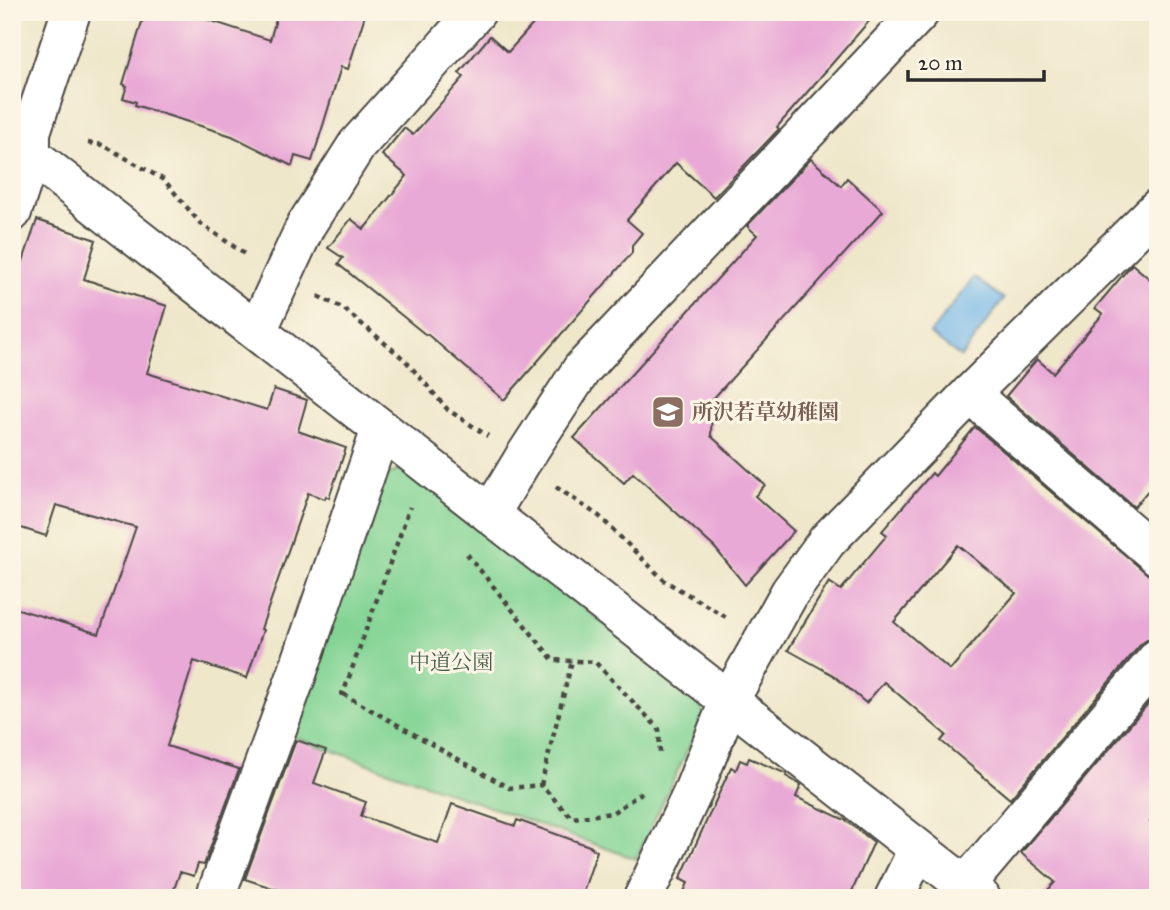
<svg xmlns="http://www.w3.org/2000/svg" width="1170" height="910" font-family="'IM FELL Great Primer','Noto Serif JP',serif">
<rect width="100%" height="100%" fill="#fcf5e5"/>
<filter id="ink" filterUnits="userSpaceOnUse"><feTurbulence type="fractalNoise" baseFrequency=".0143" numOctaves="2"/><feDisplacementMap in="SourceGraphic" scale="14" xChannelSelector="R" yChannelSelector="G"/><feConvolveMatrix kernelMatrix="1 2 1 2 8 2 1 2 1" color-interpolation-filters="sRGB"/></filter>
<filter id="wash" filterUnits="userSpaceOnUse"><feTurbulence type="fractalNoise" baseFrequency=".00686" numOctaves="4" result="noise"/><feDisplacementMap in="SourceGraphic" scale="28" xChannelSelector="R" yChannelSelector="G"/><feGaussianBlur stdDeviation="1.57" result="paint"/><feColorMatrix in="noise" values="0 0 0 0 0 0 0 0 0 0 0 0 0 0 0 0 0 1.4 0 .05"/><feComposite in="paint" operator="in"/></filter>
<g filter="url(#wash)">
<rect width="100%" height="100%" fill="#efe7ca"/>
<path fill="#83d494" stroke="#578060" stroke-width="2" d="M 404,468 L 696,696 L 704,715 L 636,859 L 291,736 L 382,477 Z"/>
<path fill="#73b8ea" stroke="#4f728a" stroke-width="2" d="M 974,277 L 1004,299 L 961,357 L 930,334 Z"/>
<g id="blocks">
<g fill="#e9a9d6" fill-rule="evenodd">
<path d="M 145,12 L 184,12 L 270,40 L 278,12 L 366,12 L 348,69 L 341,67 L 312,161 L 295,156 L 292,166 L 232,136 L 135,105 L 136,102 L 123,98 L 127,86 L 123,84 Z"/>
<path d="M 544,12 L 877,12 L 777,127 L 779,129 L 714,197 L 676,163 L 627,220 L 642,233 L 632,245 L 632,253 L 504,400 L 427,334 L 426,335 L 338,264 L 343,258 L 328,248 L 351,219 L 364,229 L 407,176 L 382,155 L 404,128 L 413,135 L 464,77 L 459,73 L 490,36 L 508,52 Z"/>
<path d="M 811,159 L 841,186 L 847,178 L 883,211 L 712,400 L 711,436 L 765,485 L 755,496 L 794,531 L 745,585 L 715,548 L 633,473 L 624,483 L 574,438 L 757,235 L 747,226 Z"/>
<path d="M 37,220 L 96,240 L 84,279 L 167,306 L 147,373 L 267,410 L 274,389 L 307,400 L 298,431 L 346,448 L 329,498 L 326,496 L 325,499 L 308,493 L 261,629 L 263,630 L 247,678 L 194,661 L 167,746 L 239,769 L 204,865 L 198,864 L 194,876 L 180,872 L 171,898 L 12,898 L 12,607 L 99,634 L 136,527 L 56,505 L 46,536 L 12,525 L 12,293 Z"/>
<path d="M 1132,264 L 1158,286 L 1158,479 L 1134,507 L 1006,396 L 1037,359 L 1053,373 L 1103,314 L 1095,308 Z"/>
<path d="M 975,427 L 1158,583 L 1158,637 L 1150,638 L 1141,644 L 1010,799 L 941,741 L 946,735 L 884,682 L 866,703 L 833,675 L 788,650 L 829,582 L 841,590 L 887,535 L 882,531 L 932,473 L 935,476 ZM 958,545 L 1016,593 L 950,670 L 894,622 Z"/>
<path d="M 1158,692 L 1158,814 L 1150,822 L 1158,828 L 1158,898 L 1041,898 L 1055,882 L 1021,853 Z"/>
<path d="M 296,740 L 326,750 L 314,783 L 366,802 L 361,816 L 438,843 L 452,804 L 515,826 L 517,820 L 592,847 L 591,848 L 597,851 L 581,898 L 303,898 L 245,879 Z"/>
<path d="M 749,758 L 787,774 L 786,776 L 801,785 L 796,797 L 845,820 L 874,842 L 849,898 L 681,898 L 688,883 L 680,879 L 731,767 L 736,770 L 740,760 L 747,763 Z"/>
</g>
</g>
</g>
<g filter="url(#ink)">
<use href="#blocks" fill-opacity="0" stroke="#484743" stroke-width="2"/>
<g fill="none" stroke-linecap="round" stroke-linejoin="round">
<defs>
<g id="minor">
<path d="M 31,155 L 981,898"/>
<path d="M 12,212 L 31,155 L 31,132 L 71,12"/>
<path d="M 257,331 L 306,225 L 357,145 L 476,12"/>
<path d="M 970,394 L 1158,556"/>
<path d="M 490,514 L 522,461 L 582,369 L 920,12"/>
<path d="M 965,886 L 1158,658"/>
<path d="M 215,898 L 296,677 L 381,429"/>
<path d="M 643,898 L 692,794 L 729,701 L 790,592 L 827,541 L 970,394 L 1158,208"/>
<path d="M 894,898 L 918,849"/>
</g>
</defs>
<use href="#minor" stroke="#484743" stroke-width="42"/>
<g stroke="#484743" stroke-width="4.5" stroke-dasharray="5 5" stroke-linecap="butt">
<path d="M 88,143 L 103,145 L 164,180 L 200,223 L 246,255"/>
<path d="M 318,296 L 344,309 L 405,360 L 448,410 L 488,436"/>
<path d="M 556,487 L 599,516 L 665,581 L 726,617"/>
<path d="M 467,554 L 553,660 L 595,662 L 659,729 L 660,754"/>
<path d="M 340,693 L 343,694 L 410,507"/>
<path d="M 343,694 L 509,788 L 541,785 L 572,818 L 612,813 L 646,790"/>
<path d="M 541,785 L 572,661"/>
</g>
<use href="#minor" stroke="#fff" stroke-width="38"/>
</g>
</g>
<defs>
<symbol id="school-square" viewBox="-11 -11 22 22"><rect x="-9" y="-9" width="18" height="18" rx="4" fill="#8d6e63" stroke="#fcf5e5"/><path d="M0-5L7-2L0 1L-7-2ZM-4 1L0 2.5L4 1V4Q0 6-4 4Z" fill="#fff"/></symbol>
</defs>
<g fill-rule="evenodd">
<use href="#school-square" x="649" y="393" width="38" height="38"/>
</g>
<g text-anchor="middle" dominant-baseline="central" stroke-width="6" stroke-linejoin="round" paint-order="stroke">
<g font-size="21" font-weight="bold" fill="#785e54" stroke="#fcf5e5" text-anchor="start">
<text x="692" y="412">所沢若草幼稚園</text>
</g>
<g font-size="21" fill="#455e4a" stroke="#fcf5e5">
<text x="451" y="662">中道公園</text>
</g>
</g>
<rect width="1170" height="910" fill="none" stroke="#fcf5e5" stroke-width="42"/>
<path d="M908 70v10h136v-10" fill="none" stroke="#2b2b2b" stroke-width="3.5"/>
<text x="918" y="70" font-size="21" fill="#2b2b2b" stroke="#fcf5e5" stroke-width="5" paint-order="stroke">20 m</text>
</svg>
